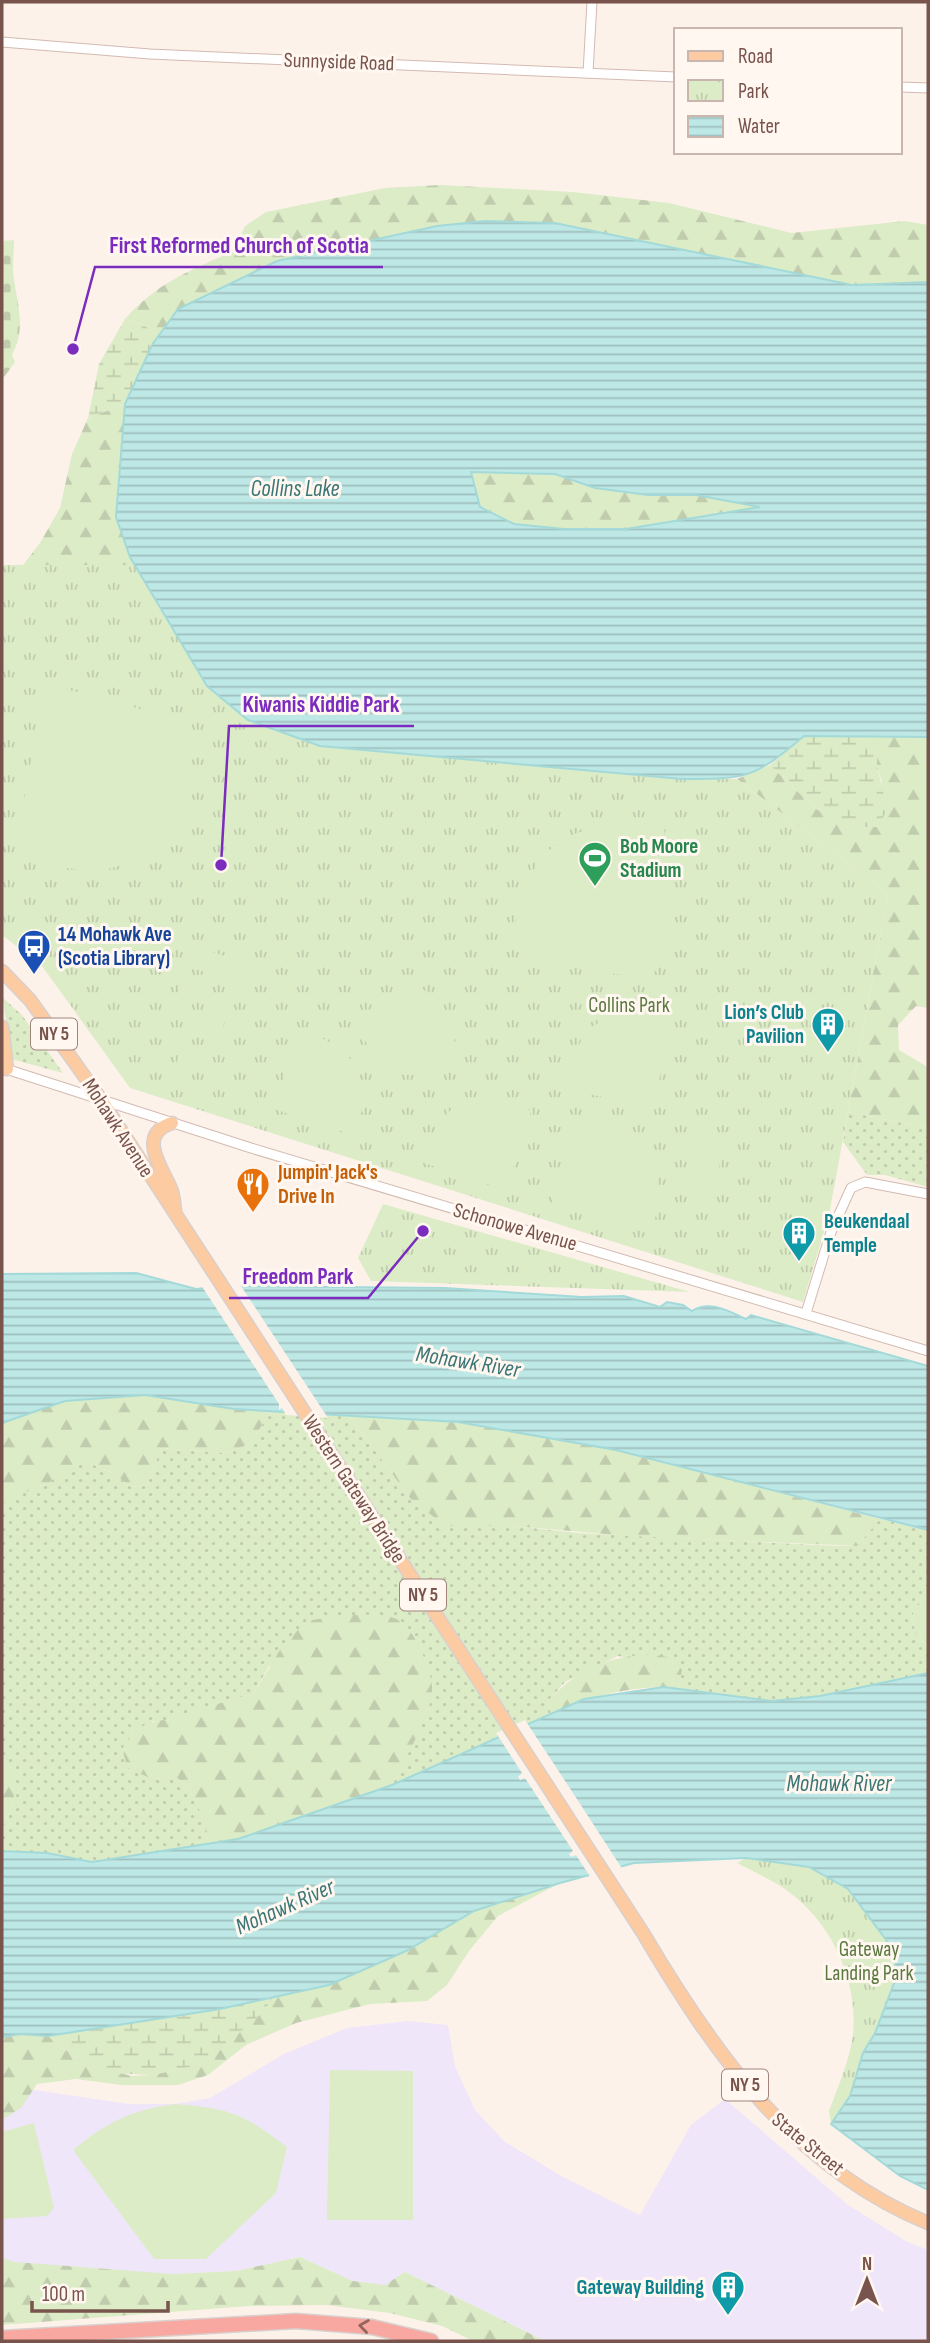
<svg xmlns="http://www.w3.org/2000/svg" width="930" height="2343" font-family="'Sofia Sans Condensed',sans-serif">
<defs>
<pattern id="grass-dots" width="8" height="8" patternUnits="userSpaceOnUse" patternTransform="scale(1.75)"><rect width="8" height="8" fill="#dcecc7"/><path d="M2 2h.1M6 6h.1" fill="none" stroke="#c0ccad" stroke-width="1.8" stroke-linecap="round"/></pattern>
<pattern id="forest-firs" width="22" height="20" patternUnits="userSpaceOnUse" patternTransform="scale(1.75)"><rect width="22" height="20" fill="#dcecc7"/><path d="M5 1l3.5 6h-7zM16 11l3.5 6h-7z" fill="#c0ccad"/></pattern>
<pattern id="wetland-marsh" width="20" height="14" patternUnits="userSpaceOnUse" patternTransform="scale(1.75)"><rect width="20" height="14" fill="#dcecc7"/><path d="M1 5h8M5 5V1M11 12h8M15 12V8" fill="none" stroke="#c0ccad"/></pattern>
<pattern id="cemetery-stones" width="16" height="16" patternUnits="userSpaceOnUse" patternTransform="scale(1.75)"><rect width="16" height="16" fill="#dcecc7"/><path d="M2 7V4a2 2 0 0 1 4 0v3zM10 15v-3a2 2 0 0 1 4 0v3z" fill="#c0ccad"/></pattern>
<pattern id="park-tufts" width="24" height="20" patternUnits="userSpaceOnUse" patternTransform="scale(1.75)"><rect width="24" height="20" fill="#dcecc7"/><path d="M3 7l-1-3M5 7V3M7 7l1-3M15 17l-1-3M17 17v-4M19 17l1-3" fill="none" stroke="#c0ccad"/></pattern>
<pattern id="water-rules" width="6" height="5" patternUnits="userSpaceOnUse" patternTransform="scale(1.75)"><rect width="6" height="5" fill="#bde8e6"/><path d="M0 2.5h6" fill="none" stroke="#9ebfbd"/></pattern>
</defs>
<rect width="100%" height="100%" fill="#fdf2ea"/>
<path fill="#efe6fa" d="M 408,2021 L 448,2025 L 455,2066 L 475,2110 L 505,2142 L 563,2177 L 640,2215 L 691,2125 L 725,2099 L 848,2205 L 906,2241 L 928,2250 L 928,2341 L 545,2341 L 405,2272 L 386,2286 L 353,2281 L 300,2257 L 236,2271 L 173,2274 L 2,2268 L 2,2089 L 21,2088 L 129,2104 L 175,2104 L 210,2098 L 284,2054 L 347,2028 Z"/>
<g fill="url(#grass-dots)">
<path d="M 3,998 L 22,1015 L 63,1073 L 11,1059 Z"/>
<path d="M 848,1112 L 928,1128 L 928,1187 L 885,1175 L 867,1175 L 843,1142 Z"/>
<path d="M 272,1411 L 349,1415 L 410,1498 L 513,1526 L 579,1533 L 837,1546 L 857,1546 L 880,1519 L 928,1530 L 928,1596 L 913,1609 L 915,1633 L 928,1648 L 928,1673 L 820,1696 L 772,1701 L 679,1689 L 682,1670 L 618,1656 L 565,1682 L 548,1701 L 551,1713 L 392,1785 L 421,1724 L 269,1666 L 254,1693 L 166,1721 L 152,1721 L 152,1779 L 176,1777 C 198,1794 203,1818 209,1844 L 92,1862 L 47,1853 L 2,1851 L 2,1829 L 14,1802 L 14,1773 L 2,1761 L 2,1505 L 9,1495 L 41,1487 L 63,1471 L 87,1462 L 113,1473 L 131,1487 L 147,1485 L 161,1448 L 227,1453 L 249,1444 Z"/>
</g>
<g fill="url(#forest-firs)">
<path d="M 441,185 L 573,192 L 669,203 L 791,233 L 905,221 L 928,225 L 928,282 L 852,285 L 555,223 L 485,221 L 437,226 L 277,261 L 178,309 L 159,336 L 145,326 L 125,319 C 158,282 191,270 234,251 L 245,226 L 266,212 L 385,188 Z"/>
<path d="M 125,404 L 116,517 L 135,565 L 2,565 L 23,565 L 40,543 L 60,508 L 72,454 L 88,418 Z"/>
<path d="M 471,471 L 555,474 L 595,488 L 648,495 L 696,495 L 763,507 L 626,529 L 564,529 L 514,524 L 480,507 Z"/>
<path d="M 877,736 L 928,737 L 928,1008 L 916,1006 L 898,1025 L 899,1050 L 928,1067 L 928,1128 L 848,1112 L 888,894 L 737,779 L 770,765 L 816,809 L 882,783 L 877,765 Z"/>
<path d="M 145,1395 L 272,1411 L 249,1444 L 227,1453 L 161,1448 L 147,1485 L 131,1487 L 113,1473 L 87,1462 C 70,1468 58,1478 42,1486 C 27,1495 13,1490 2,1505 L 2,1423 L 65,1401 Z"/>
<path d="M 349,1415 L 458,1422 L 616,1450 L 880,1519 L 857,1546 L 629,1536 L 513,1526 L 445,1526 L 410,1498 Z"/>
<path d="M 928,1596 L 928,1648 L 915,1633 L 913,1608 Z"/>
<path d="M 345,1615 C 384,1615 403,1609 420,1649 C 426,1661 433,1677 432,1691 C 430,1719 404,1759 392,1785 L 238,1839 L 209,1844 C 203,1819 198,1794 176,1777 L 152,1779 L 128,1768 L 122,1749 C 134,1731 143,1721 166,1720 L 254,1693 L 283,1645 L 307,1621 Z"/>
<path d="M 652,1654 L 672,1658 L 682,1670 L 679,1689 C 638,1683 589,1697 551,1713 L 548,1701 C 578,1668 608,1657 652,1654 Z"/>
<path d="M 2,1761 L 14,1772 L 14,1802 L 2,1829 Z"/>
<path d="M 560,1883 L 498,1916 L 469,1951 L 447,1985 L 427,2001 L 370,2004 L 296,2023 L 246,2045 L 208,2075 L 178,2085 L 121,2085 L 76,2079 L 37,2084 L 21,2108 L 2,2120 L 2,2037 L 20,2034 L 48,2036 L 79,2060 L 131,2076 L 152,2075 L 189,2067 L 265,2010 L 273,1997 L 329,1985 L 406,1951 L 474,1911 Z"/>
<path d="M 300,2257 L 353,2281 L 385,2285 L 405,2272 L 545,2341 L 473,2341 L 442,2326 L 390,2313 L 326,2305 L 249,2306 L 2,2325 L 2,2258 L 15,2262 L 173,2274 L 236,2271 Z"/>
</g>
<g fill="url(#wetland-marsh)">
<path d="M 125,319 L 145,326 L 159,336 L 125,404 L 88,418 L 99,364 Z"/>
<path d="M 804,736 L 877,736 L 877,765 L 887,810 L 878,827 L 846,827 L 816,809 L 770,765 Z"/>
<path d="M 273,1997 L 265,2010 L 219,2051 L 189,2067 L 152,2075 L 107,2073 L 79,2060 L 48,2036 Z"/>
</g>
<path fill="url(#cemetery-stones)" d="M 14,240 C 14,253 12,267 14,279 C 18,308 26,328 12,355 L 15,362 L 2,380 L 2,241 Z"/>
<g fill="url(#park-tufts)">
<path d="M 2,565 L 135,565 L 207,686 L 248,720 L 320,746 L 682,779 L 737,779 L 888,894 L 829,1215 L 803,1302 L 130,1088 L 42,966 L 2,935 Z"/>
<path d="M 383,1204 L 690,1292 L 371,1281 L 358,1258 Z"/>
<path d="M 746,1858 L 809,1867 L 848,1889 L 895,1952 L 896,1978 L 875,2033 L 863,2053 L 850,2096 L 831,2124 L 829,2111 C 838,2087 850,2059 853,2034 C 858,1980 832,1924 789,1892 C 773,1880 754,1872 737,1863 Z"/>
</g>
<g fill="#dcecc7">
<path d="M 58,687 L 192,723 L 188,787 L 182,822 L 161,847 L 129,863 L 98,872 L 58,867 L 16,845 L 41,704 L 44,697 Z"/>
<path d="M 636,823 L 664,826 C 666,865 677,937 656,971 C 618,985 550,958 512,948 C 523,864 546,826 636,823 Z"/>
<path d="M 199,948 L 238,960 L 240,953 L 260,960 L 251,987 L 192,968 Z"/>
<path d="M 182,982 L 197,988 L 186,1018 L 171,1013 Z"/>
<path d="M 417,988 L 426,991 L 462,1054 C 404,1093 380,1076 353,1017 Z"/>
<path d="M 218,994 L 232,999 L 222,1030 L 207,1025 Z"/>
<path d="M 616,1013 L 672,1020 L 655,1099 L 646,1105 L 566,1090 L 573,1058 L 586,1030 Z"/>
<path d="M 299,1030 C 358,1047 373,1079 356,1136 L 274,1109 Z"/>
<path d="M 183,1042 L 197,1047 L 187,1078 L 173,1074 Z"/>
<path d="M 479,1097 L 515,1104 L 531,1111 L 506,1190 L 421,1162 C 432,1131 444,1104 479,1097 Z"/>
<path d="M 579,1117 C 593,1120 620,1121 631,1129 C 666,1155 660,1199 652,1235 L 552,1202 Z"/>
<path d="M 703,1132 L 721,1136 L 725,1143 L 711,1199 L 705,1203 L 688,1199 L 683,1192 L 697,1138 Z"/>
<path d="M 330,2070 L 413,2071 L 413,2220 L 327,2220 Z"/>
<path d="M 175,2104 C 232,2109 241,2113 287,2147 L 276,2193 L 206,2259 L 154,2259 L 73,2150 C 107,2122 131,2110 175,2104 Z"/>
<path d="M 34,2123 L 54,2208 L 47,2216 L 2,2219 L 2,2132 Z"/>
</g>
<g fill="url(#water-rules)" stroke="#a3dad9" stroke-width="2" fill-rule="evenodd">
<path d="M 485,221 L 555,223 L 852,285 L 928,282 L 928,737 L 804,736 C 753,779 747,779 682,779 L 320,746 L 248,720 L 207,686 L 130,557 L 116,517 L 125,404 L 152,345 L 178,309 L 277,261 L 437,226 ZM 471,472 L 555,474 L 595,488 L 648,495 L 696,495 L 760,507 L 626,529 L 564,529 L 514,524 L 480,507 Z"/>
<path d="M 136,1273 L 196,1289 L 225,1286 L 445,1288 L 582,1297 L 624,1296 L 660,1307 L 667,1302 L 683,1305 L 692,1311 C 710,1299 730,1312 746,1319 L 751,1315 L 928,1366 L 928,1530 L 616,1450 L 458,1422 L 234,1409 L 145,1395 L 65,1401 L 2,1423 L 2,1274 Z"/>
<path d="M 928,1673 L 928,2190 L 900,2176 L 831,2124 L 850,2096 L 863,2053 L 875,2033 L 896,1978 L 895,1952 L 848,1889 L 809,1867 L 746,1858 L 634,1863 L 560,1883 L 474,1911 L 406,1951 L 329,1985 L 220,2009 L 48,2036 L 20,2034 L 2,2037 L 2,1851 L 47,1853 L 92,1862 L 238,1839 L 392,1785 L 584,1699 L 664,1687 L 772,1701 L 820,1696 Z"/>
</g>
<g fill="#fdf2ea">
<path d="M 225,1283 L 239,1283 L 328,1418 L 286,1415 L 282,1408 L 279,1410 L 279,1404 L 201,1285 Z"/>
<path d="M 525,1720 L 573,1793 L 623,1870 L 591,1878 L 576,1855 L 571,1857 L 569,1854 L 573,1851 L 525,1778 L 520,1780 L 518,1777 L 522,1773 L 496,1733 Z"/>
</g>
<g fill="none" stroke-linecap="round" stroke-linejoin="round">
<defs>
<g id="minor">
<path d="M 2,42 L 150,54 L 676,77"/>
<path d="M 588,73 L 592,2"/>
<path d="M 900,87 L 928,88"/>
<path d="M 3,1068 L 251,1148 L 928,1351"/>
<path d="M 806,1313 L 831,1232 L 851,1188 L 865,1182 L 928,1194"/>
</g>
<g id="major">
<path d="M 2,971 L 30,1000 L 102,1101 L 643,1933 C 713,2052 795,2169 928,2223"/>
<path d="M 2,1027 L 7,1069"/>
<path d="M 172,1123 C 136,1135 162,1167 171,1189 C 174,1196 174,1204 175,1211"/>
</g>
<path id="highway" d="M 2,2338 L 296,2321 L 372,2327 L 431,2341"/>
</defs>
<use href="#minor" stroke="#d3bab1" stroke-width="11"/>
<use href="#major" stroke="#d9cfcd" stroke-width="15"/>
<use href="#highway" stroke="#d9cfcd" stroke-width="17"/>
<use href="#minor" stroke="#fff" stroke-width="9"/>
<use href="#major" stroke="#fccba2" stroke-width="12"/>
<use href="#highway" stroke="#f8a8a0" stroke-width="14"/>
</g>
<defs><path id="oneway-chevron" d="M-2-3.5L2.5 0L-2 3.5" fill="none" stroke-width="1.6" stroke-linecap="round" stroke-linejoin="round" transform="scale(1.75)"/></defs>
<use stroke="#92655d" href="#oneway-chevron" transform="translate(364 2326) rotate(-172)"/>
<defs>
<symbol id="stadium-pin" viewBox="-11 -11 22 30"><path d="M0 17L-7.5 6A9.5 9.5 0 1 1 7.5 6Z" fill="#2e9e5b" stroke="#fff7f0"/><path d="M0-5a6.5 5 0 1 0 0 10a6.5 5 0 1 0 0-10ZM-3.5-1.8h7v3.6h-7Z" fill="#fff"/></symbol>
<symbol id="bus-pin" viewBox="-11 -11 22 30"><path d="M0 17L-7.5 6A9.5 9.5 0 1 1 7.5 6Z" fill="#1a4fb4" stroke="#fff7f0"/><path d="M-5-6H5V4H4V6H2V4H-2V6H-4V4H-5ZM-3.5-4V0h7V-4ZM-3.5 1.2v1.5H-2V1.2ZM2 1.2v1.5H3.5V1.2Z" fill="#fff"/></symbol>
<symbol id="building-pin" viewBox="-11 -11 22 30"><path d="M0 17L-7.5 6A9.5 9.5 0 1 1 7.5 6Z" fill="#0f9aa8" stroke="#fff7f0"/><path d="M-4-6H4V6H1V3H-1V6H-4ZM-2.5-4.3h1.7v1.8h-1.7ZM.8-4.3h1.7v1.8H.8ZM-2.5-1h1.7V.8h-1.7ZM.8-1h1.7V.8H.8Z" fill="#fff"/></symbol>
<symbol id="restaurant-pin" viewBox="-11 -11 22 30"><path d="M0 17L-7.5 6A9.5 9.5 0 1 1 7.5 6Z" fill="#e8710a" stroke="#fff7f0"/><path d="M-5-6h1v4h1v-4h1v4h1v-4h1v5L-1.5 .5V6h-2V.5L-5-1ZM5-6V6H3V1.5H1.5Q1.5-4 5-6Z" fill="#fff"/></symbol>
</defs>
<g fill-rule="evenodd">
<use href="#stadium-pin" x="576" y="839" width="38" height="52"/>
<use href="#bus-pin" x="15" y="927" width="38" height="52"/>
<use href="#building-pin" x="809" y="1005" width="38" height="52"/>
<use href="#restaurant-pin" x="234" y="1165" width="38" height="52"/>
<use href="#building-pin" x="780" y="1214" width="38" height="52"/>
<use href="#building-pin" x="709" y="2268" width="38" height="52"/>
</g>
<g text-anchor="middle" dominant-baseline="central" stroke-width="6" stroke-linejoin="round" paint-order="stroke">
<g fill="#fff7f0" stroke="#a1857d" stroke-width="2">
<rect x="31" y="1018.5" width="46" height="31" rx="5"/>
<rect x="400" y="1579.5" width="46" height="31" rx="5"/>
<rect x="722" y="2069.5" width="46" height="31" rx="5"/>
</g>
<g font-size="19" font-weight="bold" fill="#79544c">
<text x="54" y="1034">NY 5</text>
<text x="423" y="1595">NY 5</text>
<text x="745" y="2085">NY 5</text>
</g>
<g font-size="21" fill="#79544c" stroke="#fff7f0">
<text transform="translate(339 62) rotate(2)">Sunnyside Road</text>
<text transform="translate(118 1128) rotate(57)">Mohawk Avenue</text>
<text transform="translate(515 1227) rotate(16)">Schonowe Avenue</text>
<text transform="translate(354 1489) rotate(57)">Western Gateway Bridge</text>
<text transform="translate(808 2144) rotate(39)">State Street</text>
</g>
<g font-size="21" font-weight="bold" fill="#27864d" stroke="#fff7f0" text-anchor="start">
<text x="620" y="846">Bob Moore<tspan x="620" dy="24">Stadium</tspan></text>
</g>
<g font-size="21" font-weight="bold" fill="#164399" stroke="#fff7f0" text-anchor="start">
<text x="58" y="934">14 Mohawk Ave<tspan x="58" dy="24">(Scotia Library)</tspan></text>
</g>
<g font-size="21" fill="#5b7941" stroke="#fff7f0">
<text x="629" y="1005">Collins Park</text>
<text x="869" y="1949">Gateway<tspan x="869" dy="24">Landing Park</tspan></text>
</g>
<g font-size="21" font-weight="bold" fill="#0d838f" stroke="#fff7f0" text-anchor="end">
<text x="804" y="1012">Lion’s Club<tspan x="804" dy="24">Pavilion</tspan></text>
<text x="824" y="1221" text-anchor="start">Beukendaal<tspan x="824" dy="24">Temple</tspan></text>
<text x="704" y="2287">Gateway Building</text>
</g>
<g font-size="21" font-weight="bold" fill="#c56008" stroke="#fff7f0" text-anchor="start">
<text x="278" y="1172">Jumpin' Jack's<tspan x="278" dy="24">Drive In</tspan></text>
</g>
<g font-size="23" font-style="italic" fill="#3b7676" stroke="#fff7f0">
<text x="295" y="489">Collins Lake</text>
<text transform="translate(468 1362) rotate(9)">Mohawk River</text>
<text x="839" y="1784">Mohawk River</text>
<text transform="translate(285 1907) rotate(-24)">Mohawk River</text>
</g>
</g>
<path fill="none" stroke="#7b2cbf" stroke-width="2.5" d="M73 349L95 267H383M221 865L229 726H414M423 1231L368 1298H229"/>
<g fill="#7b2cbf" stroke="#fff7f0" stroke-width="2.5">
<circle cx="73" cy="349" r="7"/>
<circle cx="221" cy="865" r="7"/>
<circle cx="423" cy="1231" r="7"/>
</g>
<g font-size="23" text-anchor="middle" font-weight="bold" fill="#7b2cbf" stroke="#fff7f0" stroke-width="6" stroke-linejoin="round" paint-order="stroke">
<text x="239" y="253">First Reformed Church of Scotia</text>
<text x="321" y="712">Kiwanis Kiddie Park</text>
<text x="298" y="1284">Freedom Park</text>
</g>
<rect width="930" height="2343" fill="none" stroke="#79544c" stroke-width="7"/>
<rect x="674" y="28" width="228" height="126" fill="#fff7f0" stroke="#c9b6ae" stroke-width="2"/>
<rect x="688" y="51" width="35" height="10" fill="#fccba2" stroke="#c9b6ae" stroke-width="2"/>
<text x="738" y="63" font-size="21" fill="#79544c">Road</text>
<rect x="688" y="80" width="35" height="21" fill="url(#park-tufts)" stroke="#c9b6ae" stroke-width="2"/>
<text x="738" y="98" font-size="21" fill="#79544c">Park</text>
<rect x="688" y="116" width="35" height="21" fill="url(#water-rules)" stroke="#c9b6ae" stroke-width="2"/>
<text x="738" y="133" font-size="21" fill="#79544c">Water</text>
<g transform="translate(867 2280)" stroke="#fff7f0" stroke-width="5" paint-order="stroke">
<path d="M0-5L12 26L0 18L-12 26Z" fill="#79544c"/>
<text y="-10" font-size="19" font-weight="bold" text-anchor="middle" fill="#79544c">N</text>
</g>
<path d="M32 2301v10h136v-10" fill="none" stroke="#79544c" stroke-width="3.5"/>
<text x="42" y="2301" font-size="21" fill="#79544c" stroke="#fff7f0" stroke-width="5" paint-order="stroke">100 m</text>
</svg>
